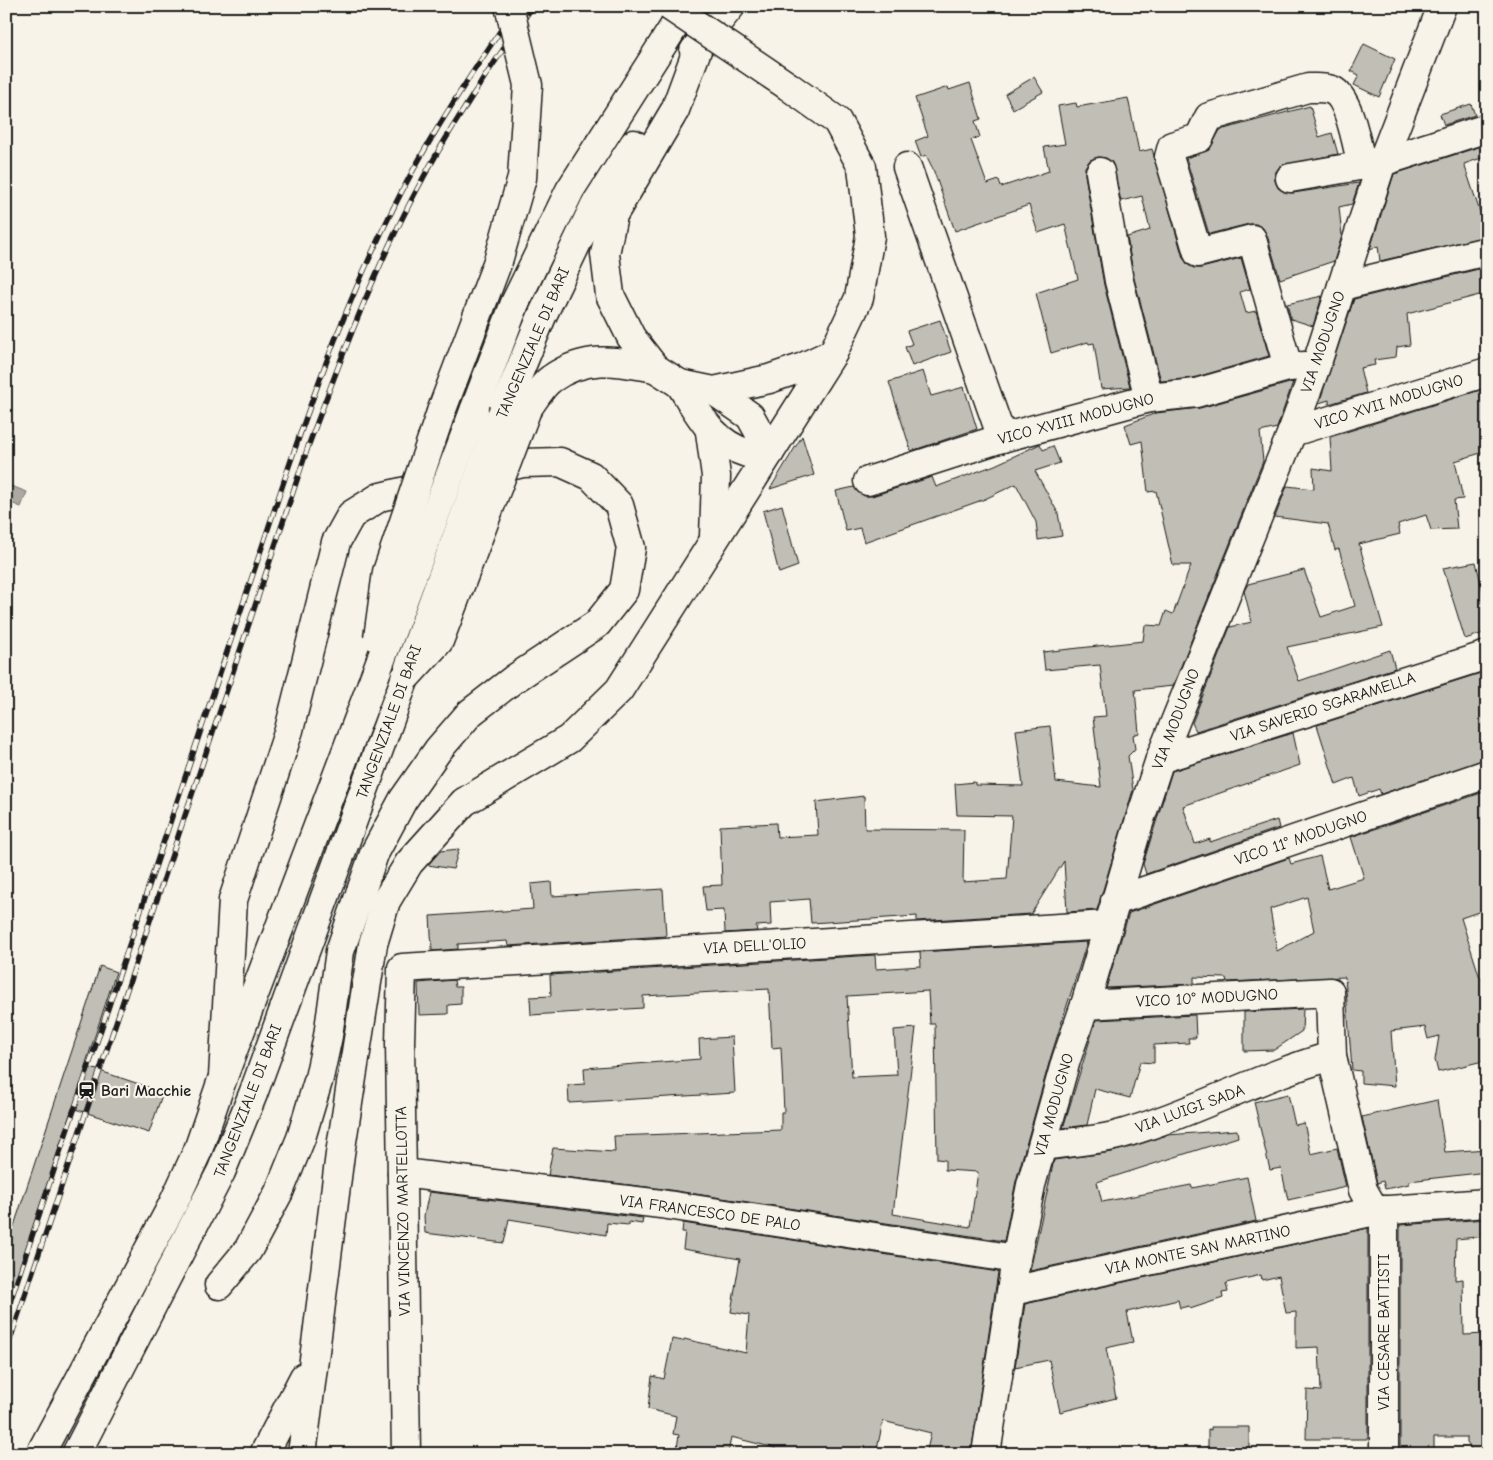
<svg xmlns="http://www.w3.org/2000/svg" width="1493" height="1460" font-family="'Comic Neue',sans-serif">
<rect width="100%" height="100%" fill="#f7f3e8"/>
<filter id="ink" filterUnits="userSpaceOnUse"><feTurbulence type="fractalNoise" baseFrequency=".02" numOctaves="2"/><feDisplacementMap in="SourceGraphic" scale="10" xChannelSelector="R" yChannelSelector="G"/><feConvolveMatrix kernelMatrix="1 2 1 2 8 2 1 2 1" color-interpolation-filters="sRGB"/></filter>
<g filter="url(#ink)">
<path fill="#aca9a2" stroke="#72716c" d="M 6,484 L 27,492 L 21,507 L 6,501 Z"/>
<g fill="#c0beb5" stroke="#1c1c1c" fill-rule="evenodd">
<path d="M 1364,44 L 1395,59 L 1379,97 L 1354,85 L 1359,75 L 1351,71 Z"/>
<path d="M 1034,77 L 1043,92 L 1013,109 L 1005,94 Z"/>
<path d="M 970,83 L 981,119 L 975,121 L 980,137 L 971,140 L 987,184 L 999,180 L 1001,187 L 1049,171 L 1044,147 L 1065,144 L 1058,106 L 1076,103 L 1077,107 L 1128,98 L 1139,152 L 1152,149 L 1183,258 L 1188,265 L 1194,268 L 1201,268 L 1241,258 L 1250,289 L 1240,292 L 1246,313 L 1256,311 L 1269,356 L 1193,378 L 1161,381 L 1134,278 L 1127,237 L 1150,230 L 1142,196 L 1121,201 L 1112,162 L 1106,158 L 1098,157 L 1090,160 L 1085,167 L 1085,175 L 1104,285 L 1130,387 L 1101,389 L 1094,343 L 1089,344 L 1088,342 L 1051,353 L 1036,293 L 1078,279 L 1065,224 L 1038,233 L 1029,205 L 955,231 L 933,169 L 926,155 L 921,157 L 915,141 L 928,136 L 915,98 L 948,87 L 949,90 Z"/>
<path d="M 1471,104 L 1475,115 L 1444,125 L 1440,114 Z"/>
<path d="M 1310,106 L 1319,137 L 1332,133 L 1338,154 L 1280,166 L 1275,173 L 1275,181 L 1278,188 L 1284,192 L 1293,193 L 1359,183 L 1352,204 L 1339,207 L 1342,236 L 1334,261 L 1280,279 L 1267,235 L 1263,228 L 1256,224 L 1249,224 L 1209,234 L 1186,158 L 1209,150 L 1220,130 Z"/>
<path d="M 1485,145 L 1487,156 L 1464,164 L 1480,212 L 1487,210 L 1487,236 L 1380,261 L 1378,246 L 1370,249 L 1394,174 Z"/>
<path d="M 1487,267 L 1487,293 L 1407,314 L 1410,345 L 1397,347 L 1396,357 L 1374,360 L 1375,365 L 1360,368 L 1366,393 L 1329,404 L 1329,400 L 1319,403 L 1354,299 Z"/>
<path d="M 1322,296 L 1313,326 L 1291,319 L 1287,304 Z"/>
<path d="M 940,320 L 951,352 L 912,366 L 905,347 L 912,344 L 907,331 Z"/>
<path d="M 923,371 L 931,396 L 964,387 L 977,429 L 911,451 L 889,382 Z"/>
<path d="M 1293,382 L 1277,428 L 1260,432 L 1263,461 L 1173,686 L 1135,690 L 1139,733 L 1133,735 L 1135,749 L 1128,756 L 1133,790 L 1097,910 L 1067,912 L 1064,861 L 1031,914 L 917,921 L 917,916 L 811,923 L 809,899 L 770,902 L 771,925 L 756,926 L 757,931 L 725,933 L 724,910 L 706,911 L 703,886 L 722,885 L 720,826 L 776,823 L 777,837 L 818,835 L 816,802 L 864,796 L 865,829 L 964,830 L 963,882 L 1007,879 L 1012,816 L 957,815 L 955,784 L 975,782 L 975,785 L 1023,786 L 1016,730 L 1050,726 L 1056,782 L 1101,787 L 1093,717 L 1106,716 L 1100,665 L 1045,670 L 1043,652 L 1143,641 L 1145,625 L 1161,626 L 1166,611 L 1173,614 L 1191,565 L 1173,565 L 1156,491 L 1148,492 L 1142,441 L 1131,444 L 1125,425 L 1156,413 L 1200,408 Z"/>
<path d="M 1487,388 L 1487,451 L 1455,461 L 1463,499 L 1454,500 L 1457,529 L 1431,530 L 1426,515 L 1398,524 L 1400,534 L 1359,544 L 1383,627 L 1287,647 L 1299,681 L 1390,650 L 1395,668 L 1196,731 L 1192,723 L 1230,627 L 1252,622 L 1244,591 L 1248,584 L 1304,570 L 1321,617 L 1355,606 L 1339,549 L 1335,550 L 1328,524 L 1275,517 L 1287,486 L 1314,489 L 1313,468 L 1332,471 L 1330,437 Z"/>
<path d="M 802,436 L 814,475 L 770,489 Z"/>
<path d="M 1040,444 L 1043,450 L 1053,446 L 1060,463 L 1035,471 L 1058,513 L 1062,536 L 1038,540 L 1036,522 L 1016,484 L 985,499 L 864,542 L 860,528 L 846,531 L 836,491 L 854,487 L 864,496 L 872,496 L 932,477 L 936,487 L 995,465 Z"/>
<path d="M 782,505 L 798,566 L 779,573 L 763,511 Z"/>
<path d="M 1476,562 L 1487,610 L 1487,632 L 1465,639 L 1443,568 Z"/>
<path d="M 1487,671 L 1487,759 L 1381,794 L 1379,789 L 1359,796 L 1354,778 L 1336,785 L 1317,725 Z"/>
<path d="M 1293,733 L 1300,765 L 1183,806 L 1195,844 L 1210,839 L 1210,842 L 1277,820 L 1279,828 L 1146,874 L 1143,864 L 1172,771 Z"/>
<path d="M 1487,791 L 1487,909 L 1461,918 L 1480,978 L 1487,976 L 1487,1060 L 1438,1072 L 1435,1060 L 1439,1036 L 1428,1039 L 1425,1027 L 1391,1031 L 1395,1086 L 1361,1083 L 1361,1071 L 1352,1070 L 1345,977 L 1227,982 L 1226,978 L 1194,977 L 1194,984 L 1106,988 L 1129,913 L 1289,858 L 1291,864 L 1320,856 L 1328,889 L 1364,878 L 1351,837 ZM 1307,897 L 1314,931 L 1277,951 L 1270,909 Z"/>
<path d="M 459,849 L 453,869 L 428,865 L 440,851 Z"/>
<path d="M 551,882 L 552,896 L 663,889 L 666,936 L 508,946 L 507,941 L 458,944 L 458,949 L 432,951 L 430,916 L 533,909 L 531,884 Z"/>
<path d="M 1087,942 L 1051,1056 L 1016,1181 L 1004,1241 L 663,1189 L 548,1175 L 553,1148 L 615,1152 L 614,1136 L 781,1130 L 781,1112 L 784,1112 L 781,1047 L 772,1048 L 769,989 L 643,996 L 643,1008 L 531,1015 L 530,997 L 551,996 L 550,975 L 875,955 L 876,969 L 921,966 L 920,952 ZM 928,991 L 930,1024 L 935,1024 L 937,1159 L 945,1160 L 945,1170 L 978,1172 L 970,1227 L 893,1214 L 916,1028 L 894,1030 L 897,1075 L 852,1077 L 847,996 Z"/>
<path d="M 100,966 L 116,972 L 85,1066 L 163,1092 L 149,1133 L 72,1108 L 10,1296 L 6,1295 L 6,1250 Z"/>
<path d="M 454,980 L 455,987 L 461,987 L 461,1004 L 448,1005 L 448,1014 L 419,1015 L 418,983 Z"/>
<path d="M 1303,1009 L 1302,1031 L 1274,1050 L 1244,1051 L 1244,1012 Z"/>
<path d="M 1195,1015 L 1196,1038 L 1188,1038 L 1189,1043 L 1154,1045 L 1154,1063 L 1140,1062 L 1130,1098 L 1095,1089 L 1087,1125 L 1063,1128 L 1096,1020 Z"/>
<path d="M 732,1037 L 735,1093 L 569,1103 L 568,1085 L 585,1084 L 584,1068 L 700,1059 L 699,1039 Z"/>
<path d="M 1288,1094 L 1295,1125 L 1304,1123 L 1311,1154 L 1337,1148 L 1346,1187 L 1288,1200 L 1281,1168 L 1270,1170 L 1254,1102 Z"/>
<path d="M 1437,1100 L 1445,1152 L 1487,1149 L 1487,1172 L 1409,1181 L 1409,1184 L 1385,1189 L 1383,1181 L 1377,1183 L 1362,1117 Z"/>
<path d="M 1237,1130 L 1238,1137 L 1097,1182 L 1102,1202 L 1191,1185 L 1192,1188 L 1247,1177 L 1256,1221 L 1030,1271 L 1054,1160 L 1112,1152 L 1167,1135 Z"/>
<path d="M 429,1192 L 643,1218 L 642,1224 L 629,1222 L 629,1225 L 607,1223 L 606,1235 L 509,1219 L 504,1243 L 425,1233 L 424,1216 Z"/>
<path d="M 1487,1219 L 1487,1236 L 1456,1239 L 1455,1280 L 1463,1279 L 1464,1335 L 1486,1334 L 1485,1454 L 1475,1454 L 1467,1443 L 1467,1437 L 1434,1437 L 1434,1454 L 1400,1454 L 1400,1225 Z"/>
<path d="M 683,1223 L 998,1272 L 971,1454 L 926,1454 L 931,1433 L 883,1421 L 876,1454 L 774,1454 L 775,1448 L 731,1437 L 728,1454 L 676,1454 L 679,1435 L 673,1434 L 676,1416 L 648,1409 L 652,1376 L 664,1379 L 672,1339 L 683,1341 L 684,1339 L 746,1353 L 749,1315 L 731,1312 L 740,1259 L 683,1249 L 685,1232 L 682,1232 Z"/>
<path d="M 1368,1228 L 1368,1439 L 1306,1439 L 1307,1390 L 1321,1391 L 1319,1347 L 1296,1348 L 1296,1312 L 1286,1313 L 1279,1276 L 1262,1280 L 1261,1275 L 1226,1283 L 1228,1292 L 1222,1293 L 1223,1298 L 1190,1309 L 1189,1306 L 1180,1308 L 1178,1300 L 1127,1312 L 1133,1342 L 1106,1348 L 1116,1398 L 1060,1412 L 1049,1360 L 1015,1367 L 1025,1304 Z"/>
<path d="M 1211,1427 L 1249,1427 L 1249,1454 L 1208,1454 L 1208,1429 L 1211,1430 Z"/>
</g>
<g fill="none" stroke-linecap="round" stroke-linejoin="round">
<defs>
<g id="minor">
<path d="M 907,167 L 1002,438"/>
<path d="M 1100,172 L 1119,281 L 1149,398"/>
<path d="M 1290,178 L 1382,162 L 1487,128"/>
<path d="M 1342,286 L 1487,251"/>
<path d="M 1288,367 L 1252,239 L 1198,253 L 1169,157 L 1172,146 L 1199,138 L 1209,117 L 1308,88 C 1316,88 1324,87 1332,90 C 1350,98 1357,147 1362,166"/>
<path d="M 1292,432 L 1487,372"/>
<path d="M 868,481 L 1002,438 L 1149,398 L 1196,393 L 1288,367 L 1305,366"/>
<path d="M 1160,759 L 1487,655"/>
<path d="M 1115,901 L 1487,774"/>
<path d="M 1085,1005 L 1330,992 L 1332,1056 L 1363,1190 L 1375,1211"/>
<path d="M 1043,1146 C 1068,1142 1094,1141 1118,1135 C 1192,1114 1259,1076 1332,1056"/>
<path d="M 402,1173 L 661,1204 L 1016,1259"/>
<path d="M 1384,1210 L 1384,1454"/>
<path d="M 1012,1291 L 1375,1211 L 1487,1203"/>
<path d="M 406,1454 L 400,1043 L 402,968 L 1108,925"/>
<path d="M 986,1454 L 1016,1259 L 1031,1185 L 1066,1060 L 1085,1005 L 1138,826 L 1160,759 L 1292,432 L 1316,366 L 1382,162 L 1442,6"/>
</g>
<g id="highway">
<path d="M 700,42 L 675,110 L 613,215 L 605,254 L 610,295 L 631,337 L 655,368 L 680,384 L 714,391 L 769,379 L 801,368 L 833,353"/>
<path d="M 694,51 L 731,6"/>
<path d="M 680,384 C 698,412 712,443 747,453 C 753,455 763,452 770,452"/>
<path d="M 714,391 L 750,416 L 770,452"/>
<path d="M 527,409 C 534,400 542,385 551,379 C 586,354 618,361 655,368"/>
<path d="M 474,411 L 515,303 L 570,190 L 675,25 L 691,6"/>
<path d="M 503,411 L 542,316 L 594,207 L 634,144"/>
<path d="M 441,412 L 498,261"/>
<path d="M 710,432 L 716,476 L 714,537"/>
<path d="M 219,1285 L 248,1250 L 279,1192 L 301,1138 L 319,1078 L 328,1036 L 340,951 L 374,854 L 403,800 L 438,750 L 470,713 L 514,679 L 597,624 L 624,590 L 631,548 L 619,505 L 591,476 L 560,462 L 523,463 L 380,497 L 351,515 L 336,542 L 289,730 L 233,900 L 223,1077"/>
<path d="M 40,1454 L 173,1204 L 198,1150 L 223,1077 L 371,686"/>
<path d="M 76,1454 L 221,1172 L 253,1094 L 405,678"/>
<path d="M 264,1454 L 304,1377"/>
<path d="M 302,1454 L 340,1154 L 373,944 L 386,901 L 409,863 L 464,802 L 569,739 L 619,690 L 833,353 L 859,298 L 870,236 L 862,167 L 837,121 L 788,86"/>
</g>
</defs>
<use href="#minor" stroke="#1c1c1c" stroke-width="31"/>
<use href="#highway" stroke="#1c1c1c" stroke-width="31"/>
<use href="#minor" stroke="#f7f3e8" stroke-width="28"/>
<use href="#highway" stroke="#f7f3e8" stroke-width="28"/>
<defs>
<g id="rail">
<path d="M 6,1314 L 288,469 C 320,375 355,282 401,193 C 435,127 476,67 517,6"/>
<path d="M 6,1352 L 309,444 C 340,361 371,278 412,199 C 447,131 490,68 533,6"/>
</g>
</defs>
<use href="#rail" stroke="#1c1c1c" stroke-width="5.5"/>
<use href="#rail" stroke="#f7f3e8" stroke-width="4" stroke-dasharray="11" stroke-linecap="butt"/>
<defs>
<g id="highway-bridge">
<path d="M 669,6 L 788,86"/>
<path d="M 498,261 L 522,178 L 528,85 L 509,6"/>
<path d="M 378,638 L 387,572 L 441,412"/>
<path d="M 409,667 L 503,411"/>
<path d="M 405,678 L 439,641 L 527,409"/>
<path d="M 371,686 L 474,411"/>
</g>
</defs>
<use href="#highway-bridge" stroke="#1c1c1c" stroke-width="31" stroke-linecap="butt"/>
<use href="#highway-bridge" stroke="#f7f3e8" stroke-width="28"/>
</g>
</g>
<defs>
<symbol id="station-bare" viewBox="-9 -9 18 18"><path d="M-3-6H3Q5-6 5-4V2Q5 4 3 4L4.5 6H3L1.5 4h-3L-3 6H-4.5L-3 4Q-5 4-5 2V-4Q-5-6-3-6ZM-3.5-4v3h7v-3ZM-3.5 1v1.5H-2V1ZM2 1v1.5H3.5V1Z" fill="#1c1c1c" stroke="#f7f3e8" stroke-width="2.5" paint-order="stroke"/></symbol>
</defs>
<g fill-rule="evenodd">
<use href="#station-bare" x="74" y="1078" width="25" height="25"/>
</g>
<g text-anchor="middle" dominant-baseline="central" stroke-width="4.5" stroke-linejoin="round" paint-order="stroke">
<g font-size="16" fill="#1c1c1c" stroke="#f7f3e8">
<text transform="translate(1323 342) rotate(-71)">VIA MODUGNO</text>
<text transform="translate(533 343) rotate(-67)">TANGENZIALE DI BARI</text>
<text transform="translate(1389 402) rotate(-17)">VICO XVII MODUGNO</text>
<text transform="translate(1076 419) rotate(-15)">VICO XVIII MODUGNO</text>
<text transform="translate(1323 707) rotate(-18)">VIA SAVERIO SGARAMELLA</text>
<text transform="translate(1176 719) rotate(-69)">VIA MODUGNO</text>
<text transform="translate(389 722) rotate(-70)">TANGENZIALE DI BARI</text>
<text transform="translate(1301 838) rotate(-19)">VICO 11° MODUGNO</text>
<text transform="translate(755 946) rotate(-3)">VIA DELL'OLIO</text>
<text transform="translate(1207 998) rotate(-3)">VICO 10° MODUGNO</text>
<text transform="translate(248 1101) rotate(-69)">TANGENZIALE DI BARI</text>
<text transform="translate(1054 1105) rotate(-74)">VIA MODUGNO</text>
<text transform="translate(1190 1109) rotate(-20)">VIA LUIGI SADA</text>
<text transform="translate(403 1211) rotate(-91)">VIA VINCENZO MARTELLOTTA</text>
<text transform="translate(710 1213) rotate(8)">VIA FRANCESCO DE PALO</text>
<text transform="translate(1198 1250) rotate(-12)">VIA MONTE SAN MARTINO</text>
<text transform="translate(1384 1332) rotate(-90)">VIA CESARE BATTISTI</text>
</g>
<g font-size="16" font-weight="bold" fill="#1c1c1c" stroke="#f7f3e8" text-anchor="start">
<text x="101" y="1091">Bari Macchie</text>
</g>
</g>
<rect width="1493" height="1460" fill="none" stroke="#f7f3e8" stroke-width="25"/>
<rect x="12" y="12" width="1468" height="1435" fill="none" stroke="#1c1c1c" stroke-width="2" filter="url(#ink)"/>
</svg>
